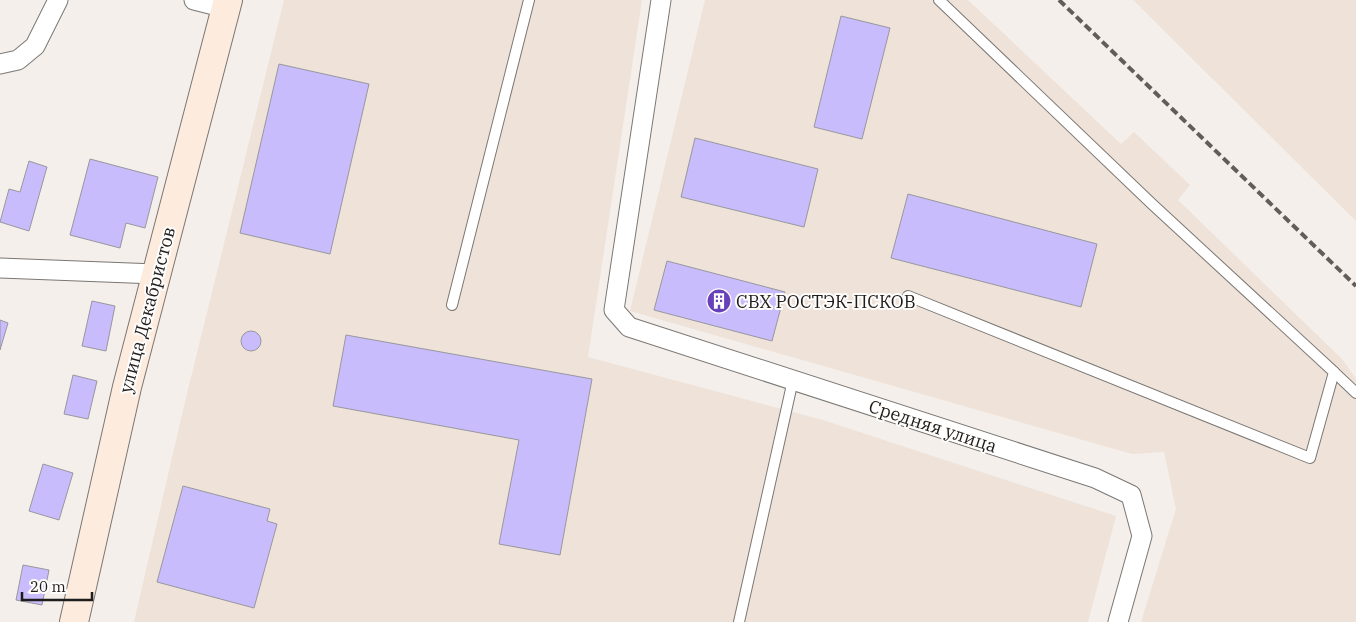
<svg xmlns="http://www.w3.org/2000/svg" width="1356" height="622" font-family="'IBM Plex Serif',serif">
<rect width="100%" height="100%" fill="#f5efeb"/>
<g fill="#eee2d9">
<path d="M 284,0 L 642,0 L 588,357 L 823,420 L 1116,516 L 1088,622 L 134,622 L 183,410 Z"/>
<path d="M 705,0 L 968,0 L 1121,144 L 1134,132 L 1190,185 L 1178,200 L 1343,360 L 1356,379 L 1356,622 L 1141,622 L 1176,509 L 1164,452 L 1132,454 L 630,311 Z"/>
<path d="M 1133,0 L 1356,0 L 1356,221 Z"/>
</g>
<g fill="#c8bcfc" stroke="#98979d">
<path d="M 841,16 L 890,28 L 862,139 L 814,127 Z"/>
<path d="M 279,64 L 369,84 L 330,254 L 240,233 Z"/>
<path d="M 695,138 L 818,169 L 804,227 L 681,197 Z"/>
<path d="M 90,159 L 158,177 L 145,228 L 126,223 L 120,248 L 70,235 Z"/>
<path d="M 29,161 L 47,167 L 29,231 L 0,222 L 9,189 L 20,192 Z"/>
<path d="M 908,194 L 1097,244 L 1081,307 L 891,258 Z"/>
<path d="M 667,261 L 785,292 L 772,341 L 654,310 Z"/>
<path d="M 92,301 L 115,306 L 106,351 L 82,346 Z"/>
<path d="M 0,320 L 8,323 L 0,350 Z"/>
<circle cx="251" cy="341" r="10"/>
<path d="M 346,335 L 592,379 L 560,555 L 499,544 L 519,440 L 333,406 Z"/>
<path d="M 73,375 L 97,381 L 88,419 L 64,414 Z"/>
<path d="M 43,464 L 73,473 L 59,520 L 29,511 Z"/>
<path d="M 183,486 L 270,509 L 267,521 L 277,524 L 254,608 L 157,582 Z"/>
<path d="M 23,565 L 49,570 L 42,605 L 16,600 Z"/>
</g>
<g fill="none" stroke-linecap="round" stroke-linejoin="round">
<defs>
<g id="lane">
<path d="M 908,296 L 1310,458 L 1334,372 L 1152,204 L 939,0"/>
<path d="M 452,305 L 529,0"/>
<path d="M 1334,372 L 1356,393"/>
<path d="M 739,622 L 793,380"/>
</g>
<g id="street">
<path d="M 194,0 L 226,8"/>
<path d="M 661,0 L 614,310 L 629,327 L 1095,478 L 1131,495 L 1142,536 L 1118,622"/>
<path d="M 0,64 L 18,60 L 35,46 L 58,0"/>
<path d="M 0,268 L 156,274"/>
</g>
<path id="secondary" d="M 74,622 L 127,387 L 228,0"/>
</defs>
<use href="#lane" stroke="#7b7773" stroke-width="12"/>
<use href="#street" stroke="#7b7773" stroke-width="21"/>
<use href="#secondary" stroke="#7b7773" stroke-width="30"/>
<use href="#lane" stroke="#fff" stroke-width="10"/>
<use href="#street" stroke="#fff" stroke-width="19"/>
<use href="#secondary" stroke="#fdebde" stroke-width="28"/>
<path stroke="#605d5b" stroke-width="4" stroke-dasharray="8 4" stroke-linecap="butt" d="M 1059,0 L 1356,286"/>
</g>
<defs>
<symbol id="building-disc" viewBox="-11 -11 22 22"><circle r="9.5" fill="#6741ba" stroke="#fefdfc"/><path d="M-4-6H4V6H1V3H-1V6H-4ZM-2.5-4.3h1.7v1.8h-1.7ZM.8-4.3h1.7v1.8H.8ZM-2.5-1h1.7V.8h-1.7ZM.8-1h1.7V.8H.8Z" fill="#fff"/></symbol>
</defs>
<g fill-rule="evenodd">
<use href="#building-disc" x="705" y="287" width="28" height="28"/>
</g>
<g text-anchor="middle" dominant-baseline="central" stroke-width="4" stroke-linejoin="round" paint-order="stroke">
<g font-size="18" fill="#1f1d1c" stroke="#fefdfc" text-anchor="start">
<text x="736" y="301">СВХ РОСТЭК-ПСКОВ</text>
</g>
<g font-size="18" fill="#1f1d1c" stroke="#fefdfc">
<text transform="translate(147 310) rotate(-75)">улица Декабристов</text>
<text transform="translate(933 426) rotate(18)">Средняя улица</text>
</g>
</g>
<path d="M22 592v8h70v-8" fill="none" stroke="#1f1d1c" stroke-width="2.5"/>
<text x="30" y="592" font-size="15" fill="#1f1d1c" stroke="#fefdfc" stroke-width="4" paint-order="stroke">20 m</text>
</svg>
